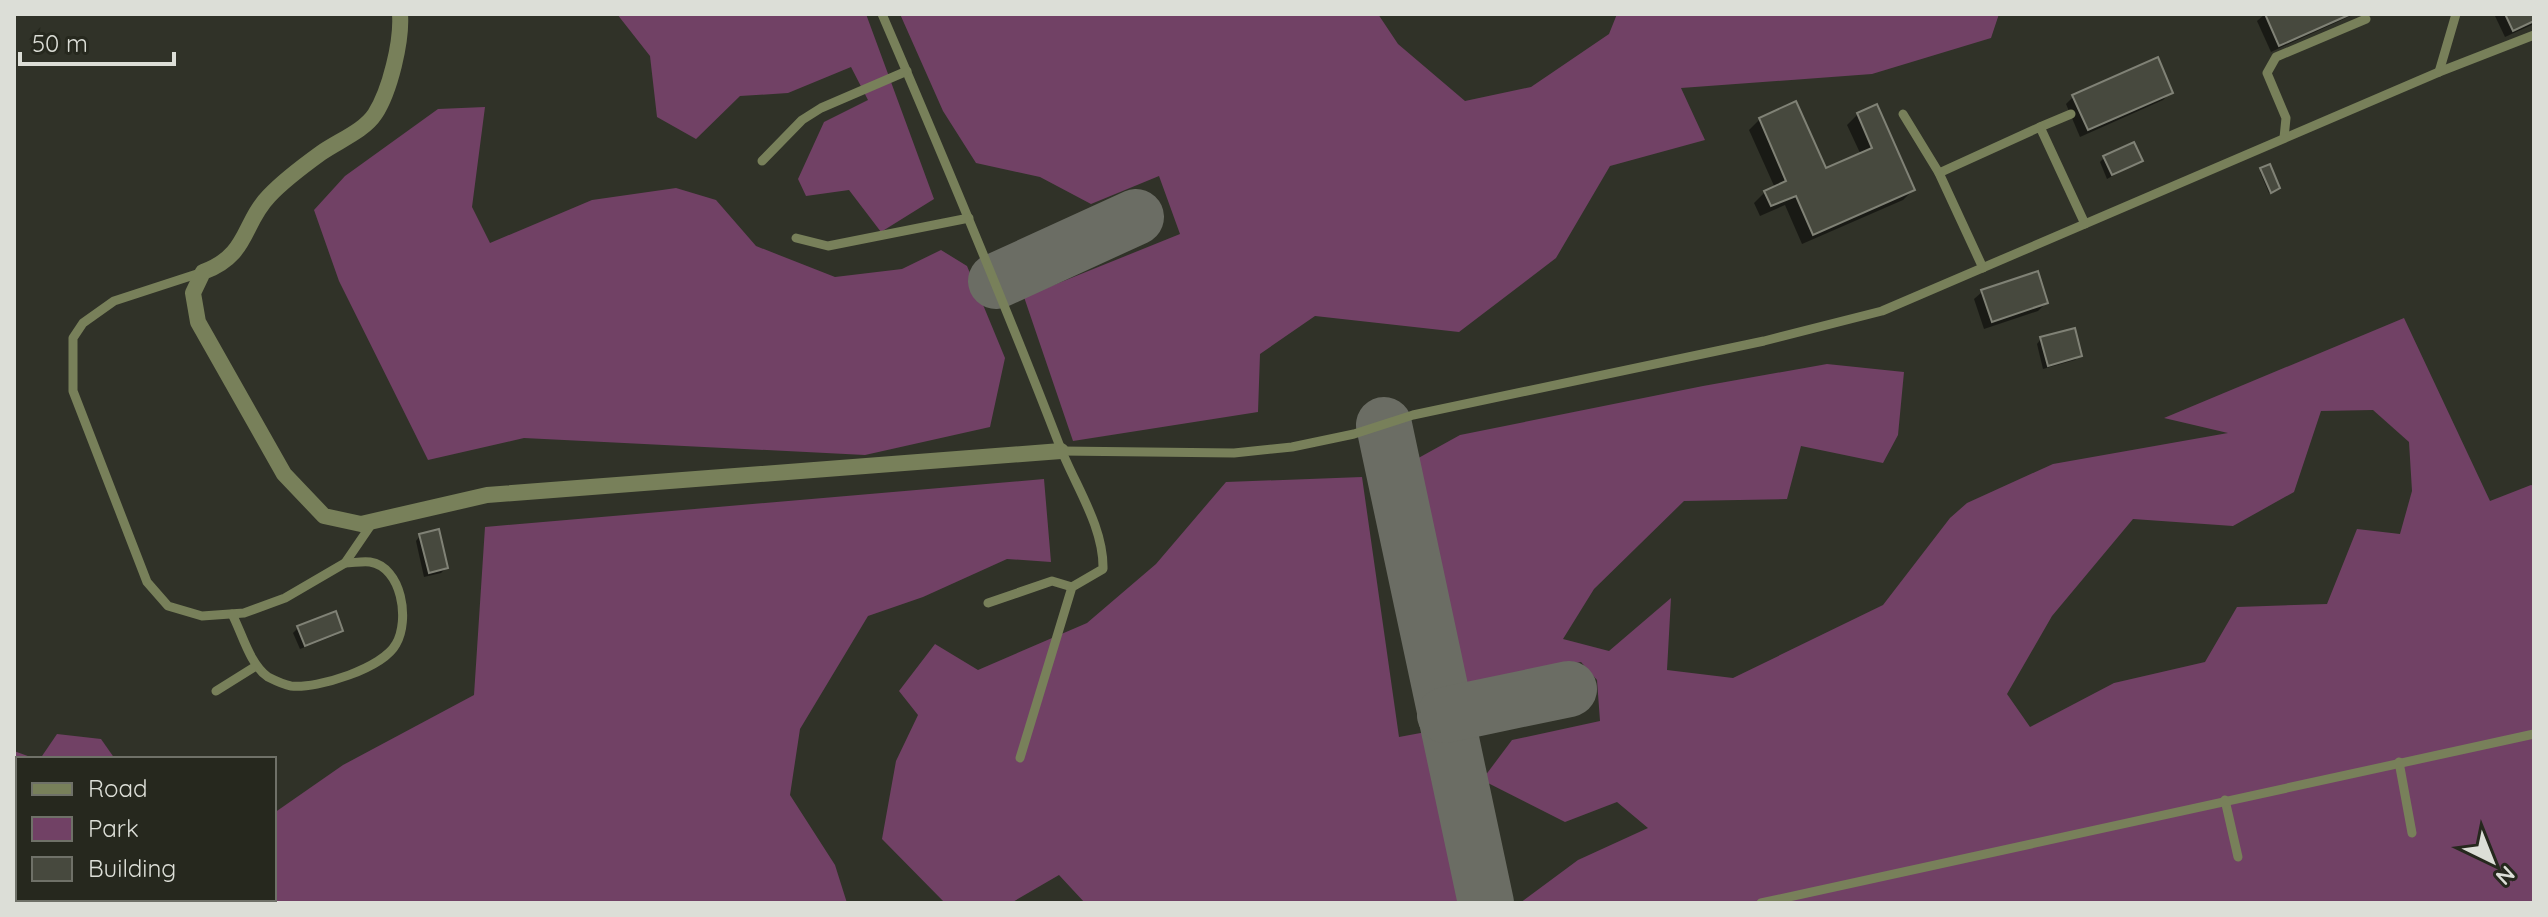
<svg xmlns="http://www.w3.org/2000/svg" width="2548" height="917" font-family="Quicksand,sans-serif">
<rect width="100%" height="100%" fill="#303228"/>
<g fill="#714165" fill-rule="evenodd">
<path d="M 617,14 L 866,14 L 934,199 L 881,232 L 849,190 L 806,196 L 798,179 L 824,122 L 868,100 L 851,67 L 788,93 L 740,96 L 696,139 L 657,117 L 650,56 Z"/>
<path d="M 900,14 L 1378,14 L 1398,44 L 1465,101 L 1531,87 L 1609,34 L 1617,14 L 1999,14 L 1991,38 L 1872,74 L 1681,88 L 1705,140 L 1610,166 L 1556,258 L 1459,332 L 1315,316 L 1260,354 L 1258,412 L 1073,441 L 1024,297 L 1180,234 L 1159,176 L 1091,204 L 1040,177 L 976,163 L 943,111 Z"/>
<path d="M 485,107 L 472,207 L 490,243 L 592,200 L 676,188 L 716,200 L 756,246 L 835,277 L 902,269 L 941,250 L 967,266 L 1005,358 L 990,427 L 865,455 L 524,438 L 428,460 L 339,281 L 314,210 L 345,176 L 438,109 Z"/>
<path d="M 2404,318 L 2490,501 L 2531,485 L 2534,486 L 2534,903 L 1520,903 L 1578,860 L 1648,828 L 1617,802 L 1565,822 L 1482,780 L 1512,740 L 1600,721 L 1597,680 L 1581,662 L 1546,669 L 1508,692 L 1469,693 L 1462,662 L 1446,654 L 1409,517 L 1413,461 L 1460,435 L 1703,386 L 1827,364 L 1904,372 L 1898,435 L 1883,463 L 1801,446 L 1787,499 L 1684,501 L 1594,589 L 1563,639 L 1609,651 L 1671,598 L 1667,670 L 1733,678 L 1883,605 L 1950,518 L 1967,503 L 2053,464 L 2228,433 L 2164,418 ZM 2373,410 L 2409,442 L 2412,491 L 2400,534 L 2357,529 L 2327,604 L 2237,607 L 2205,662 L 2114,683 L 2030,727 L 2007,694 L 2052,616 L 2133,519 L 2233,526 L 2294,492 L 2321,411 Z"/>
<path d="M 1362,477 L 1399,737 L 1426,732 L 1464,903 L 1085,903 L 1059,875 L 1011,903 L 945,903 L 882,839 L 896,761 L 918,715 L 899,691 L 935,644 L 978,670 L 1087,623 L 1156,564 L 1226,482 Z"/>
<path d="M 1044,479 L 1051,562 L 1007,559 L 923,597 L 868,616 L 800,729 L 790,795 L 835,865 L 847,903 L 14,903 L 14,751 L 36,759 L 18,759 L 18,899 L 274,899 L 274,813 L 343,765 L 474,695 L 485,527 Z"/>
<path d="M 57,734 L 101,739 L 115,759 L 40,759 Z"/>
</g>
<g fill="#0007">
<path d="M 2265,14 L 2355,14 L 2271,52 L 2257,21 Z"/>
<path d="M 2494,14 L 2534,14 L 2534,24 L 2505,37 Z"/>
<path d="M 2171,92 L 2163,100 L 2080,137 L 2066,104 L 2073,97 Z"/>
<path d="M 1858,114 L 1913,190 L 1903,200 L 1802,244 L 1785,205 L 1760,216 L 1754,203 L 1765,192 L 1775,188 L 1749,130 L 1760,119 L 1825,171 L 1861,155 L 1847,125 Z"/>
<path d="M 2104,158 L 2141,161 L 2107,179 L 2100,162 Z"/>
<path d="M 2262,170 L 2276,190 L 2269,193 L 2260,172 Z"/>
<path d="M 1982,292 L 2046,303 L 2038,311 L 1984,329 L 1974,299 Z"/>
<path d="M 2041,339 L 2080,355 L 2075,360 L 2043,369 L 2037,344 Z"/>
<path d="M 420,536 L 446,568 L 441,573 L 424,577 L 416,541 Z"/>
<path d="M 298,628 L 341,630 L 336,635 L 300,649 L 293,633 Z"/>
</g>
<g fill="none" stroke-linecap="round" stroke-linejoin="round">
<g stroke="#6b6d64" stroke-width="56">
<path d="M 996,281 L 1136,217"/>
<path d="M 1384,425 L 1486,903"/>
<path d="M 1445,715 L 1569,689"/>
</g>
</g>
<g fill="#47493e" stroke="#808276" stroke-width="2">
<path d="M 2265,14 L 2351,14 L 2279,46 Z"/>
<path d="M 2505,14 L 2534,14 L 2534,21 L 2513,31 Z"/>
<path d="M 2158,57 L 2173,93 L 2088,130 L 2072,95 Z"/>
<path d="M 1796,101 L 1826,168 L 1872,148 L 1857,113 L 1877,104 L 1915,190 L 1813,235 L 1796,196 L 1771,206 L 1764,191 L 1786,181 L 1759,118 Z"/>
<path d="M 2134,142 L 2143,161 L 2112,175 L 2103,156 Z"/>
<path d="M 2270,164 L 2280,188 L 2271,193 L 2260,168 Z"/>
<path d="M 2038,271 L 2048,303 L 1992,322 L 1981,290 Z"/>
<path d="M 2075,328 L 2082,356 L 2048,366 L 2040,337 Z"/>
<path d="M 439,529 L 448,568 L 429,573 L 419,534 Z"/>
<path d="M 336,611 L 343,631 L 305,646 L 297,626 Z"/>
</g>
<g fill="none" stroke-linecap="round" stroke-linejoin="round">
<g stroke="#78805a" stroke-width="9">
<path d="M 882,14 C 943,156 1003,299 1059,444 C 1074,484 1104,526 1103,569 L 1072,587 L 1020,758"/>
<path d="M 2439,72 L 2456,14"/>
<path d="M 1903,114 L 1939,173"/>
<path d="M 2040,127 L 2071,114"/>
<path d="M 2284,138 L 2286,118 L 2267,73 L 2276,57 L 2366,19"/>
<path d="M 762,161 L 802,120 L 821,108 L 907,71"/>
<path d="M 796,238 L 828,246 L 969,218"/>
<path d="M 1983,268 L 1939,173 L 2040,127 L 2085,224"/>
<path d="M 203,272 L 114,301 L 83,323 L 73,338 L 73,391 L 147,582 L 168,606 L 202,616 L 244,613 L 285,598 L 345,563 L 373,522"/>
<path d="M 1061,451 L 1234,453 L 1292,447 L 1354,434 L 1413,415 L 1764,341 L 1882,311 L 2439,72 L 2534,35"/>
<path d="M 988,603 L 1052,581 L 1072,587"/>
<path d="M 232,614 C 242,633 250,665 268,677 C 274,680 285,685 291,686 C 318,689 383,668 396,644 C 410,620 402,567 370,562 C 362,561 353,563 345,563"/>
<path d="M 216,691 L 256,666"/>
<path d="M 2399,762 L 2412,833"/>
<path d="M 2225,800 L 2238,857"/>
<path d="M 1761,903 L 2534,734"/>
</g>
<path stroke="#78805a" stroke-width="16" d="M 400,14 C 402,41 390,91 375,114 C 364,131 338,141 321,153 C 303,166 284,180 269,196 C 242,224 249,255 203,272 L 193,293 L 198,322 L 284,474 L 324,516 L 361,524 L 487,495 L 1061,451"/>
</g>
<rect width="2548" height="917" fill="none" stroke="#dcded7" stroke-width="32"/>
<rect x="16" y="757" width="260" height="144" fill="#26281e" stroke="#6f7168" stroke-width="2"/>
<rect x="32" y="783" width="40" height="12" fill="#78805a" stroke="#6f7168" stroke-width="2"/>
<text x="88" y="797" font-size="24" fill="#dcded7">Road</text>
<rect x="32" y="817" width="40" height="24" fill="#714165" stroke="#6f7168" stroke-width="2"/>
<text x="88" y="837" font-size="24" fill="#dcded7">Park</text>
<rect x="32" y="857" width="40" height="24" fill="#47493e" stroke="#6f7168" stroke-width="2"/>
<text x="88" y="877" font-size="24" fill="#dcded7">Building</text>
<g transform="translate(2492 861) rotate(137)" stroke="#26281e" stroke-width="6" paint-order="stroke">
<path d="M0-6L14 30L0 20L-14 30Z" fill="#dcded7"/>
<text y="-12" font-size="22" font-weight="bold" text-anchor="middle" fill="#dcded7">N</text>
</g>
<path d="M20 52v12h154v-12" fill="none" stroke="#dcded7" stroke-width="4"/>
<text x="32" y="52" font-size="24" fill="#dcded7" stroke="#26281e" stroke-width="6" paint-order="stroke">50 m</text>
</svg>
